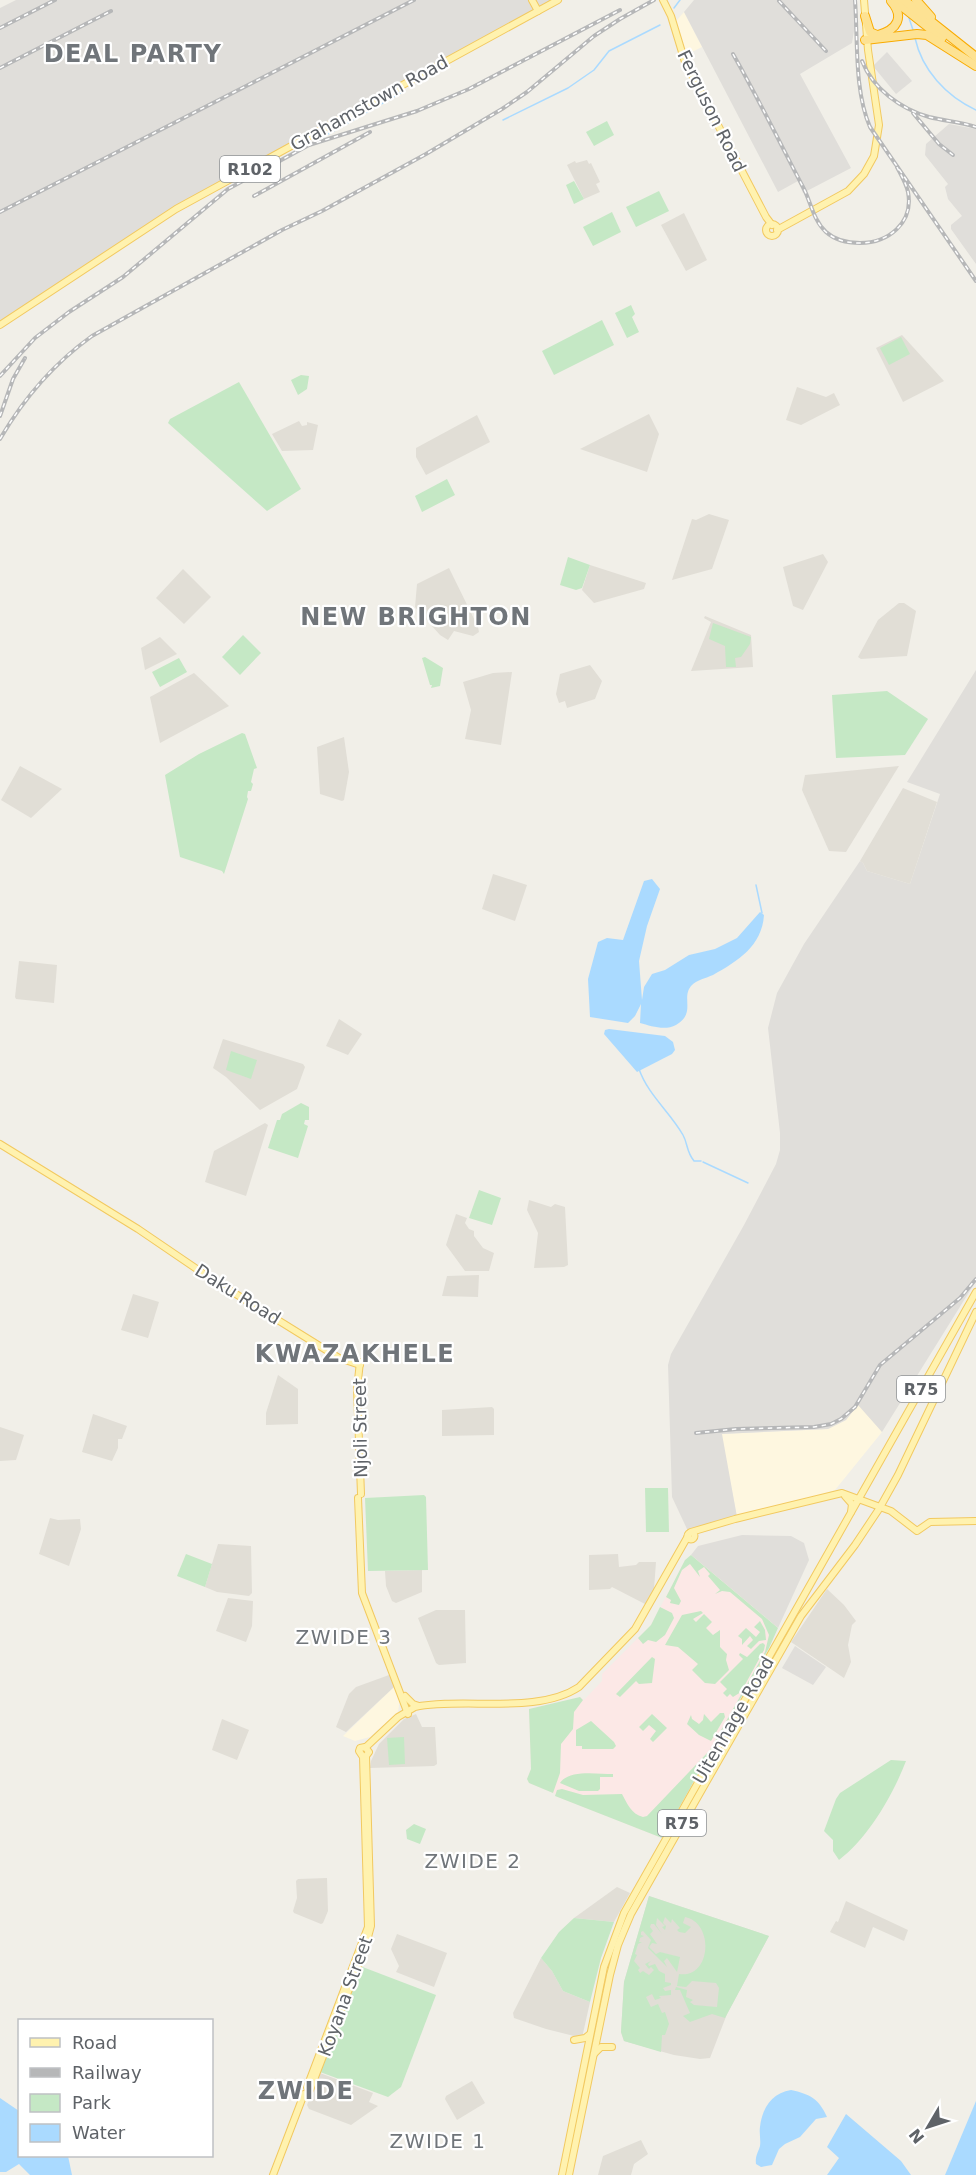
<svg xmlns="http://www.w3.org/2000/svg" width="976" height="2175" font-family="'DejaVu Sans',sans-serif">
<rect width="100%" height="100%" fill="#f1efe8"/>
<g fill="#fef7e0">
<path d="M 684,12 L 702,47 L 686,55 L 676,21 Z"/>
<path d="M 858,1404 L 882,1432 L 835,1490 L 808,1499 L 737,1517 L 721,1434 L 828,1429 L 846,1420 Z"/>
<path d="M 395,1686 L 400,1699 L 398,1712 L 370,1737 L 355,1741 L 343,1736 Z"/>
</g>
<g fill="#e0deda">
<path d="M 16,0 L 555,0 L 161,215 L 0,323 L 0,8 Z"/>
<path d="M 694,0 L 854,0 L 855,25 L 852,43 L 800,74 L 851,168 L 803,193 L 798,181 L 778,192 L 684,12 Z"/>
<path d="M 887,52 L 912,81 L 896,94 L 873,66 Z"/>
<path d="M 949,124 L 976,129 L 976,264 L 951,229 L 951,225 L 962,216 L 948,199 L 945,187 L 948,184 L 925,155 L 926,144 Z"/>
<path d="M 976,670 L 976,1281 L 882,1432 L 858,1405 L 846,1420 L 828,1429 L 722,1434 L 737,1517 L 701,1526 L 690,1532 L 687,1529 L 672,1497 L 668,1365 L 671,1354 L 744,1225 L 776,1164 L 780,1150 L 780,1133 L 768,1028 L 777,993 L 804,944 L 860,861 L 863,863 L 867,871 L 910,884 L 940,794 L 907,782 Z"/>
<path d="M 742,1535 L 791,1536 L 804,1543 L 809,1560 L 778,1628 L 691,1555 L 698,1546 Z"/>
<path d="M 795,1646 L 826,1667 L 813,1685 L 782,1668 Z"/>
</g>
<g fill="#e1ded6">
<path d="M 587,160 L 589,164 L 591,163 L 600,182 L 596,184 L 600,192 L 584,199 L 567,165 L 575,161 L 576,163 Z"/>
<path d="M 684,213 L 707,260 L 686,271 L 661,225 Z"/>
<path d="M 902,335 L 944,381 L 903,402 L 876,348 Z"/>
<path d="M 797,387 L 826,397 L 834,393 L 840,405 L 801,425 L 786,420 Z"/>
<path d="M 649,414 L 659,434 L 647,472 L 580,449 Z"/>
<path d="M 477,415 L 490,442 L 426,475 L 416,457 L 416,448 Z"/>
<path d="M 299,421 L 302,426 L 307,425 L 307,422 L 318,425 L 313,450 L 282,451 L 272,434 Z"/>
<path d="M 709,514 L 729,520 L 712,569 L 672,580 L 692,519 L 696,520 Z"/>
<path d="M 823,554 L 828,562 L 803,610 L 793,606 L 783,567 Z"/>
<path d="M 590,565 L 646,583 L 644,589 L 594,603 L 582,590 Z"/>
<path d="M 449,568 L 478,627 L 479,632 L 473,636 L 454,631 L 448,640 L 440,635 L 415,607 L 417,584 Z"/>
<path d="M 183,569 L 211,597 L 184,624 L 156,598 Z"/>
<path d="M 899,603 L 904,603 L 916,611 L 907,656 L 861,659 L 858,657 L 878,620 Z"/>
<path d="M 705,616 L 751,635 L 753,667 L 691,671 L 711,622 L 704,618 Z"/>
<path d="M 160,637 L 177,654 L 145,670 L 141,648 Z"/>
<path d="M 590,665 L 602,681 L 595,699 L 567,708 L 565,701 L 559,703 L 556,694 L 560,674 Z"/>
<path d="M 512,672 L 501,745 L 465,739 L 471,710 L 463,682 L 493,673 Z"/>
<path d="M 194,673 L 229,706 L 160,743 L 150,697 Z"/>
<path d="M 344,737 L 349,772 L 344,800 L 342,801 L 320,794 L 317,747 Z"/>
<path d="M 20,766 L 62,789 L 31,818 L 1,800 Z"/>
<path d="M 899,766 L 846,852 L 829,851 L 802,790 L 805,775 Z"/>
<path d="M 903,788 L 937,802 L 910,884 L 867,871 L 863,863 L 860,861 Z"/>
<path d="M 493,874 L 527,885 L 515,921 L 482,909 Z"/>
<path d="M 19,961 L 57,965 L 54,1003 L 16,999 L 15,997 Z"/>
<path d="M 339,1019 L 362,1034 L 348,1055 L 326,1046 Z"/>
<path d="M 223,1039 L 303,1064 L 305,1067 L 297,1089 L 260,1110 L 226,1077 L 213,1068 Z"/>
<path d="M 265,1123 L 268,1125 L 246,1196 L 205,1182 L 214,1151 Z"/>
<path d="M 529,1200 L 551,1207 L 555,1204 L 565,1207 L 568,1265 L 564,1267 L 534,1268 L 538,1233 L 527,1210 Z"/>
<path d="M 456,1214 L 467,1218 L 465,1223 L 469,1229 L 474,1231 L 474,1236 L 483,1248 L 494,1253 L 489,1271 L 465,1271 L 446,1245 Z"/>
<path d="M 479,1275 L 478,1297 L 442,1296 L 447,1276 Z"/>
<path d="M 133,1294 L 159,1302 L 148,1338 L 121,1330 Z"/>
<path d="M 278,1375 L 298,1389 L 298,1424 L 266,1425 L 266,1413 Z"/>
<path d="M 492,1407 L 494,1409 L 494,1435 L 442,1436 L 442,1410 Z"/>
<path d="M 93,1414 L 127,1426 L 122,1439 L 118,1439 L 118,1448 L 112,1461 L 82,1452 Z"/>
<path d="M 0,1427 L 24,1435 L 16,1460 L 0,1461 Z"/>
<path d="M 50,1518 L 58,1520 L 80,1519 L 81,1529 L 69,1566 L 39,1554 Z"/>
<path d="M 218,1544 L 251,1546 L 252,1593 L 249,1596 L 217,1592 L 205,1587 Z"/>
<path d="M 618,1554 L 619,1567 L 636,1565 L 639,1562 L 656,1562 L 654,1589 L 645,1604 L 612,1587 L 610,1589 L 589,1590 L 589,1555 Z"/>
<path d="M 422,1570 L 422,1592 L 396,1603 L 392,1601 L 386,1586 L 385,1571 Z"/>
<path d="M 827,1589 L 844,1605 L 856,1621 L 852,1625 L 848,1645 L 851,1662 L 844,1678 L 791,1642 Z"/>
<path d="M 228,1598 L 253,1601 L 252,1626 L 246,1642 L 216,1631 Z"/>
<path d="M 436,1610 L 465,1610 L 466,1663 L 439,1665 L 436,1663 L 418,1618 Z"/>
<path d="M 389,1675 L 391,1676 L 395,1686 L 346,1732 L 336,1727 L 349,1694 L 356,1687 Z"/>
<path d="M 416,1714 L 422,1727 L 435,1727 L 437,1764 L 434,1766 L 370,1768 L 371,1761 L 379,1744 L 404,1719 Z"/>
<path d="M 222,1719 L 249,1730 L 237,1760 L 212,1750 Z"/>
<path d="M 327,1878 L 328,1911 L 323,1923 L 321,1924 L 294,1913 L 293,1911 L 297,1898 L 296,1881 L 298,1879 Z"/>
<path d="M 617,1887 L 630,1893 L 614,1922 L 574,1918 Z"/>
<path d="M 649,1896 L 769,1936 L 727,2014 L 710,2058 L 700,2059 L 674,2055 L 624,2041 L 621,2032 L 624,1982 Z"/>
<path d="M 846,1901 L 908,1930 L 904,1941 L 873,1927 L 865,1948 L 830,1932 L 836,1921 L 838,1922 Z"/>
<path d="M 397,1934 L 447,1953 L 434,1987 L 396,1972 L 399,1966 L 391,1949 Z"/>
<path d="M 541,1958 L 552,1971 L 563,1991 L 590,2002 L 582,2038 L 546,2029 L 514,2018 L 513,2013 Z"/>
<path d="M 320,2073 L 373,2093 L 369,2102 L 378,2106 L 351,2125 L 309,2109 L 307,2105 Z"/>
<path d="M 472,2081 L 485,2103 L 457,2120 L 445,2099 L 446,2096 Z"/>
<path d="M 641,2140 L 648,2154 L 634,2164 L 631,2175 L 598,2175 L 603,2156 Z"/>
</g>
<path fill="#fce8e6" d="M 691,1555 L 778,1628 L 769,1648 L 662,1838 L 555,1796 L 556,1794 L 529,1783 L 527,1779 L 531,1769 L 529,1709 L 580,1697 L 584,1700 L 602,1681 L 602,1674 L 651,1625 L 685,1560 Z"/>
<g fill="#c5e8c5">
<path d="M 607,121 L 614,135 L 594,146 L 586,132 Z"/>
<path d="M 574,181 L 584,199 L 574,204 L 566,185 Z"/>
<path d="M 659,191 L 669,211 L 636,227 L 626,207 Z"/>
<path d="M 612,212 L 621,232 L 593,246 L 583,227 Z"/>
<path d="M 631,305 L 635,314 L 632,317 L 639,332 L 627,338 L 615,313 Z"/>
<path d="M 602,320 L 614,345 L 554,375 L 542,351 Z"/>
<path d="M 901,337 L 910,354 L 889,365 L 880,348 Z"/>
<path d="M 301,375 L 309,376 L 307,389 L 298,395 L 291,380 Z"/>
<path d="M 239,382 L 301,489 L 267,511 L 168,423 L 170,419 Z"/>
<path d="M 447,479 L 455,495 L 422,512 L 415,496 Z"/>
<path d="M 568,557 L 590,565 L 582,588 L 576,590 L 560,585 Z"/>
<path d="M 713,623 L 751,637 L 750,644 L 741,657 L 735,658 L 736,667 L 726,667 L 725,646 L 709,639 Z"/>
<path d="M 243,635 L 261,653 L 240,675 L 222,657 Z"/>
<path d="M 425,657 L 443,668 L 440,686 L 431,688 L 432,685 L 430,685 L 422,658 Z"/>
<path d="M 179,658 L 187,672 L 160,687 L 152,672 Z"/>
<path d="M 887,691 L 928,719 L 905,755 L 836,758 L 832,695 Z"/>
<path d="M 242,733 L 245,734 L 257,768 L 254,769 L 251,782 L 253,784 L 251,791 L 248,791 L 247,797 L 248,799 L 224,874 L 222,871 L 180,857 L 165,775 L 199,754 Z"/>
<path d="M 231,1051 L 257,1060 L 251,1079 L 226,1070 Z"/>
<path d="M 301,1103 L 309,1107 L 309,1120 L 305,1120 L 304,1124 L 308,1126 L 298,1158 L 268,1148 L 277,1120 L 280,1120 L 282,1114 Z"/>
<path d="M 479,1190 L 501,1198 L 492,1225 L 469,1218 Z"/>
<path d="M 668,1488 L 669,1532 L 646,1532 L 645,1488 Z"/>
<path d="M 424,1495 L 426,1497 L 428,1570 L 368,1571 L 365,1498 Z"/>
<path d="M 186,1554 L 212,1564 L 205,1587 L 177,1576 Z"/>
<path d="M 691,1555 L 778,1628 L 769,1648 L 662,1838 L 555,1796 L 557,1790 L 562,1789 L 583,1795 L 622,1794 C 627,1803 631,1814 643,1817 L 647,1816 L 710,1750 L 765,1652 L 769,1635 L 762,1619 L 730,1592 L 722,1591 L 715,1594 L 720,1590 L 708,1576 L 710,1574 L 704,1567 L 698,1571 L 700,1577 L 690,1564 L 682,1570 L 674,1588 L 681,1601 L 679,1605 L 670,1603 L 671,1600 L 666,1597 L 685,1560 Z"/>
<path d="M 660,1607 L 672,1613 L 674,1618 L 665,1635 L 656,1642 L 648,1640 L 643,1644 L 638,1638 L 651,1625 Z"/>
<path d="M 701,1611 L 703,1613 L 693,1619 L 696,1622 L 704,1614 L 712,1622 L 706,1628 L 713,1635 L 720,1630 L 720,1647 L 727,1654 L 726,1660 L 729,1670 L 715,1684 L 705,1683 L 692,1670 L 698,1664 L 678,1647 L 665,1645 L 682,1615 Z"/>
<path d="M 760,1621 L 765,1630 L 766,1640 L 759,1641 L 751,1649 L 747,1646 L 753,1640 L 750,1636 L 742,1645 L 742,1639 L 738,1636 L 746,1628 L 756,1637 L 760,1632 L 754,1627 Z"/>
<path d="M 763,1643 L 765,1645 L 764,1650 L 741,1692 L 733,1697 L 730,1694 L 727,1697 L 723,1693 L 727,1689 L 720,1682 L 743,1659 L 739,1655 L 740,1653 L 747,1657 L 760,1644 Z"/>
<path d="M 652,1657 L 655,1659 L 652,1683 L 639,1684 L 636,1681 L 620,1697 L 616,1694 Z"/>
<path d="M 580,1697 L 583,1700 L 574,1712 L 573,1729 L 561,1744 L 560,1773 L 553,1793 L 529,1783 L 527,1779 L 531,1769 L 529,1709 Z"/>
<path d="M 720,1713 L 724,1713 L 725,1717 L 711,1741 L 699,1735 L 687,1724 L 691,1715 L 692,1719 L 699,1724 L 703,1720 L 704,1714 L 711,1722 Z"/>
<path d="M 652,1714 L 667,1728 L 653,1742 L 650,1739 L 656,1731 L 649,1725 L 643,1731 L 639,1727 Z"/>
<path d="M 591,1721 L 614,1742 L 616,1746 L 613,1749 L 582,1749 L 582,1746 L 576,1746 L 576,1730 Z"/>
<path d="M 404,1737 L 405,1764 L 389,1765 L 387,1738 Z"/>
<path d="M 891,1760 L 906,1761 C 893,1795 868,1838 839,1860 L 833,1851 L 833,1840 L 824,1831 L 836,1799 L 840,1793 Z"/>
<path d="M 613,1774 L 613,1777 L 600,1777 L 600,1789 L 598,1791 L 579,1791 L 560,1783 C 569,1769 597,1774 613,1774 Z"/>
<path d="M 414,1824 L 426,1829 L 420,1844 L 407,1839 L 406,1830 Z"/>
<path d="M 649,1896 L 769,1936 L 725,2018 L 712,2014 L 690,2022 L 683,2016 L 690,2013 L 680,1990 L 675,1990 L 676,1987 L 687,1990 L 686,1997 L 693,2000 L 690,2002 L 694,2005 L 717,2007 L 719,1988 L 716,1983 L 692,1981 L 686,1987 L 677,1986 L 679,1974 C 711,1979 715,1923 685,1917 L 683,1923 L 691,1927 L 685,1933 L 679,1932 L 677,1930 L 680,1928 L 672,1919 L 671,1923 L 665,1917 L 663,1923 L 666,1926 L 665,1930 L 659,1924 L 662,1927 L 665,1926 L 657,1918 L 656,1925 L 662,1934 L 654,1924 L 651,1924 L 650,1927 L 653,1931 L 650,1934 L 657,1944 L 652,1943 L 649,1947 L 656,1954 L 660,1952 L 680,1957 L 677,1972 L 667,1958 L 664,1961 L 667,1967 L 648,1948 L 651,1940 L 643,1931 L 641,1932 L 641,1935 L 644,1936 L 640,1938 L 639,1942 L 642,1942 L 638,1944 L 635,1954 L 637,1955 L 634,1961 L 640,1968 L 638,1970 L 640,1973 L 643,1971 L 649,1975 L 654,1970 L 651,1967 L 649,1969 L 645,1964 L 651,1961 L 648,1964 L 649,1966 L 655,1964 L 659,1971 L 665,1974 L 665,1982 L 671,1983 L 671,1985 L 663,1988 L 665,1991 L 671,1990 L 671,1995 L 659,1996 L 661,1998 L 655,2000 L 652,1994 L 646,1997 L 651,2007 L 658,2004 L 662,2013 L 665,2012 L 669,2024 L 665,2035 L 662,2035 L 661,2052 L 624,2041 L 621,2032 L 624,1982 Z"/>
<path d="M 574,1918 L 614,1922 L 601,1958 L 590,2002 L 563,1991 L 552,1971 L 541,1958 L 559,1932 Z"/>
<path d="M 360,1966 L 436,1995 L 401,2087 L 388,2097 L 320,2072 Z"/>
</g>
<g fill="#aadaff">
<path d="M 652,879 L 660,889 L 647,926 L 639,961 L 642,1000 L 644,987 L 652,974 L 665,970 L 689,955 L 715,949 L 737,938 L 760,912 L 764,915 C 762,946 738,961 713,975 C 706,978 697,980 692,985 C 680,997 697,1013 676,1025 C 665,1031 651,1026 640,1023 L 641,1004 L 635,1016 L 628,1023 L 590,1017 L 588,979 L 598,942 L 607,938 L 623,940 L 644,881 Z"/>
<path d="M 609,1029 L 665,1036 L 673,1042 L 675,1050 L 672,1054 L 637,1072 L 604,1034 L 605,1030 Z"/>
<path d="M 791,2090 C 810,2094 819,2099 827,2117 L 816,2119 L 800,2137 L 785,2144 L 779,2149 L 772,2165 L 761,2167 L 756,2164 C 755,2156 758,2153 760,2146 C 761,2140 759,2133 760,2127 C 762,2108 772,2093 791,2090 Z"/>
<path d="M 0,2098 L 19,2111 L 20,2156 L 68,2156 L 72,2175 L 30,2175 L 19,2164 L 6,2172 L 0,2172 Z"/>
<path d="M 976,2101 L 976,2175 L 945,2175 Z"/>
<path d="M 846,2114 L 901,2161 L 911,2175 L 827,2175 L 839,2158 L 827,2147 Z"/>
</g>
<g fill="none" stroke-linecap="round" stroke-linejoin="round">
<g stroke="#aadaff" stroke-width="1.5">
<path d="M 674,8 L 680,0"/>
<path d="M 908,15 L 913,30"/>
<path d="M 915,38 C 922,70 946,96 976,110"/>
<path d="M 503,120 L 568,88 L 594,70 L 609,51 L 660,25"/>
<path d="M 321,138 L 404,91"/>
<path d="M 756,885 L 762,913"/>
<path d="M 639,1069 C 648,1095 670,1112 683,1135 C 688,1144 686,1151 694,1161 L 701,1161"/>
<path d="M 703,1162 L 748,1183"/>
</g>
<defs>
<g id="major">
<path d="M 532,0 L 538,11"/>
<path d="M 663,0 L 671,16 L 685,62 L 766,217 L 772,225"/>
<circle cx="772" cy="230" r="6"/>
<path d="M 777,230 L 848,191 L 864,174 L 874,156 L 879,125 L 868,50 L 864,0"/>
<path d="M 0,325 L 176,209 L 558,0"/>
<path d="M 0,1144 L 138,1229 L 210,1278 L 339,1358 L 360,1365"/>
<path d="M 360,1362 L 357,1389 L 361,1494"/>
<path d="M 845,1496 L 852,1504 L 851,1512"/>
<path d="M 358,1498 L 362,1593 L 408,1714"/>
<path d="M 691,1532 L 735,1519 L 842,1493 L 891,1511 L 917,1531 L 930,1522 L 976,1521"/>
<circle cx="691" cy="1536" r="3.5"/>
<path d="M 405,1696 L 413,1704 L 419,1706"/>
<path d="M 366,1747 L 398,1717 L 415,1707 C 464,1697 537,1715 579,1687 L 635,1629 L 688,1536"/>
<path d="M 574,2040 L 585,2038 L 590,2034"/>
<path d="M 594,2054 L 601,2047 L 612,2047"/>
<path d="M 307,2087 L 368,1927 L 363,1757 L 359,1751 L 360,1748 L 365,1747 L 369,1752 L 366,1756 L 371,1926 L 365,1948 L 310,2090"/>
<path d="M 273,2175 L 304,2094"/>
<path d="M 562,2175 L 604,1967 L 624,1913 L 976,1292"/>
<path d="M 569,2175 L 610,1975 L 618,1945 L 631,1914 L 801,1616 L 855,1545 L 879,1509 L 898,1475 L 976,1312"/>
</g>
<g id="highway">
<path d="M 894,0 L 942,38"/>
<path d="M 904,0 L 976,57"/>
<path d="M 916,0 L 931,17"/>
<path d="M 865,16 L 870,32 L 877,35"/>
<path d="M 878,35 C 897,30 905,17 891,1"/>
<path d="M 865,40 L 917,34 L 927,35 L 976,66"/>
</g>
</defs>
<use href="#major" stroke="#f2c960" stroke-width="8"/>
<use href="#highway" stroke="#f9ab00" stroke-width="10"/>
<use href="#major" stroke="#fff2af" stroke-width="6"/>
<use href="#highway" stroke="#fde293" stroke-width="8"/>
<defs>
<g id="rail">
<path d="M 855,0 C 858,40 854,90 870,127 L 976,281"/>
<path d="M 779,1 L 826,51"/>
<path d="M 0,28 L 55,0"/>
<path d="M 733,54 C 758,98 780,143 803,187 C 811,202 813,220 826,232 C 835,240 847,243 860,243 C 888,243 914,223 908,192 C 906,183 901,175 897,167"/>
<path d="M 862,61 C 873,89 901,109 929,117 C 945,121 961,122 976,127"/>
<path d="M 0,68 L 111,11"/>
<path d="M 913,113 L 939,144 L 953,155"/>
<path d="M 254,196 L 370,132"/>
<path d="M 0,212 L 414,0"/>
<path d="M 0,376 L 35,338 L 69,312 L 123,277 L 228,189 L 309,145 L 417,111 L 469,89 L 620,10"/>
<path d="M 0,416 L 13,379 L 25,358"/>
<path d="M 0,439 C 24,398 53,364 92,336 L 282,230 L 322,211 L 426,154 L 502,109 L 527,92 L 594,36 L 620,19 L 654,0"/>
<path d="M 696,1433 L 736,1429 L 814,1427 L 831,1424 L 841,1419 L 855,1407 L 880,1365 L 960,1298 L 976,1279"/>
</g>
</defs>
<use href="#rail" stroke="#b6b7b8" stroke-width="4"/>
<use href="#rail" stroke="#fff" stroke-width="1.5" stroke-dasharray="4.5" stroke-linecap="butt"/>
</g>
<g text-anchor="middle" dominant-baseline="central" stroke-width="4.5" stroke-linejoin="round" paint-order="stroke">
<g fill="#fff" stroke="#8f9295" stroke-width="1.5">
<rect x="220" y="156" width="60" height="26" rx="4.5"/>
<rect x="897" y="1376" width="48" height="26" rx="4.5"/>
<rect x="658" y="1810" width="48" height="26" rx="4.5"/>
</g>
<g font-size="16" font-weight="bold" fill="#5f6368">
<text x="250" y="169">R102</text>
<text x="921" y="1389">R75</text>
<text x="682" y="1823">R75</text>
</g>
<g font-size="18" fill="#5f6368" stroke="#fff">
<text transform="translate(369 103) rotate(-29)">Grahamstown Road</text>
<text transform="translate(712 111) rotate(64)">Ferguson Road</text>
<text transform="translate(238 1294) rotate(32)">Daku Road</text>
<text transform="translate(360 1428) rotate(-91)">Njoli Street</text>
<text transform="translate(733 1720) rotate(-60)">Uitenhage Road</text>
<text transform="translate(345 1996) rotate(-70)">Koyana Street</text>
</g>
<g font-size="20" letter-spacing="1.5" fill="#70757a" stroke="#fff">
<text x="344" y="1637">ZWIDE 3</text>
<text x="473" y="1861">ZWIDE 2</text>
<text x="438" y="2141">ZWIDE 1</text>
</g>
<g font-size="24" font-weight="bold" letter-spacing="1.5" fill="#70757a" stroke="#fff">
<text x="133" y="54">DEAL PARTY</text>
<text x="416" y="617">NEW BRIGHTON</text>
<text x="355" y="1354">KWAZAKHELE</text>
<text x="306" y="2091">ZWIDE</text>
</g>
</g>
<rect x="18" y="2019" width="195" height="138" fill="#ffffff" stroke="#bfc1c3" stroke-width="1.5"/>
<rect x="30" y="2038" width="30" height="9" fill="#fff2af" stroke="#bfc1c3" stroke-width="1.5"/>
<text x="72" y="2049" font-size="18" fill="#5f6368">Road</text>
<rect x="30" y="2068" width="30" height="9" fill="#b6b7b8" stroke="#bfc1c3" stroke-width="1.5"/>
<text x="72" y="2079" font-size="18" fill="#5f6368">Railway</text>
<rect x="30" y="2094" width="30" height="18" fill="#c5e8c5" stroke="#bfc1c3" stroke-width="1.5"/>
<text x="72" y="2109" font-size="18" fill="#5f6368">Park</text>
<rect x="30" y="2124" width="30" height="18" fill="#aadaff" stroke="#bfc1c3" stroke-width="1.5"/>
<text x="72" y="2139" font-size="18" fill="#5f6368">Water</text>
<g transform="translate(928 2127) rotate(231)" stroke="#ffffff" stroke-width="4.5" paint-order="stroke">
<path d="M0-4.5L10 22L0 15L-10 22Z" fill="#5f6368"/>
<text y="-9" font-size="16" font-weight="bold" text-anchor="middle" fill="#5f6368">N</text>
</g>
</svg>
